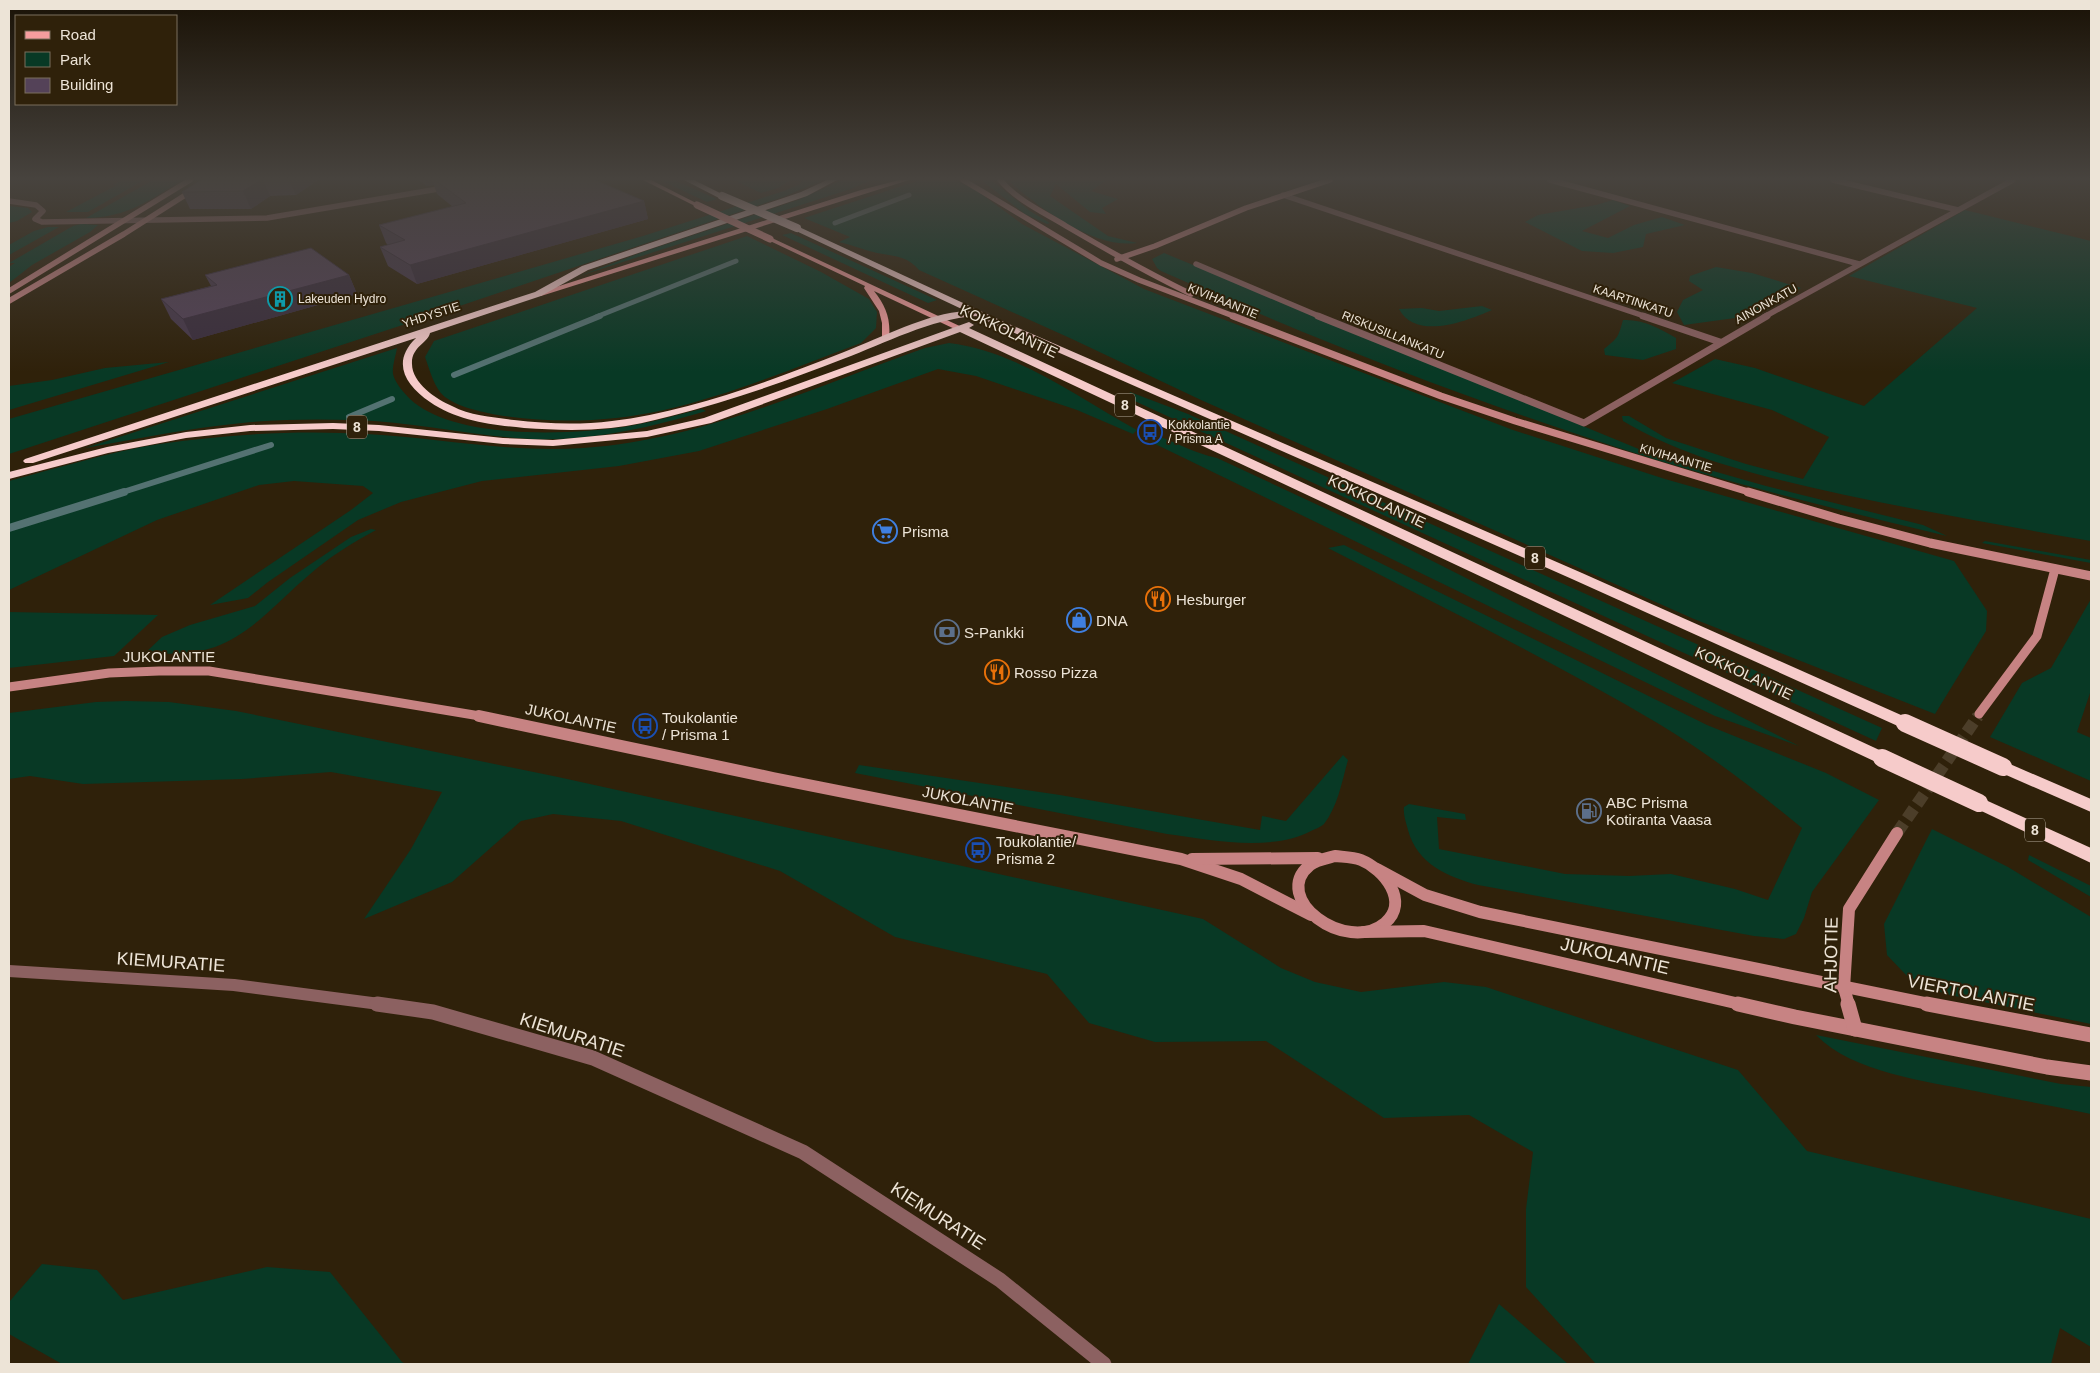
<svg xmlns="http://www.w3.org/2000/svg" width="2100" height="1373" font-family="Helvetica,sans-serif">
<rect width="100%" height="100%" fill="#2f210a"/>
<g fill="#083925">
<path d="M 122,180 L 144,180 L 88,212 L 66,212 L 117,185 L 113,185 Z"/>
<path d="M 153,180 L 183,180 C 147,201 129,217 86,218 Z"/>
<path d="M 660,180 L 674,180 L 717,199 L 707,202 Z"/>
<path d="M 734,180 L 791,180 L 778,188 L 761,193 Z"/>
<path d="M 803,180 L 824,180 L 783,197 L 427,317 L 9,454 L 9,419 L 643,236 L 784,191 L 800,184 Z"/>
<path d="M 842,180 L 872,180 L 851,189 L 579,276 L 640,253 L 798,200 Z"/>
<path d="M 920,180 L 955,180 L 977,191 L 1022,224 L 1144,289 L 1513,430 L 1665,479 L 1954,561 L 1987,611 L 1986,631 L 1935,714 L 1694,619 L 1201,400 L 1072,339 L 919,270 C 908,256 893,256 877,253 C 864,250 852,245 839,242 L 850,237 L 804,218 Z"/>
<path d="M 981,180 L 991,180 L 1030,211 L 1050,223 L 1047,224 L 1025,214 Z"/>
<path d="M 1010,180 L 1107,180 L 1091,191 L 1118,199 L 1102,208 L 1106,214 L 1090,212 L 1056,184 L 1050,196 L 1108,236 L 1137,243 C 1094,249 1041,209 1011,183 Z"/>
<path d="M 1613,200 L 1630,206 L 1582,231 L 1608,238 L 1634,225 L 1662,217 L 1685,225 L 1646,234 L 1643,247 L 1613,253 L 1582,251 L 1525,222 L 1538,215 L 1596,205 Z"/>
<path d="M 9,206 L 28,208 L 32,212 L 17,221 L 9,223 Z"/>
<path d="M 1965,210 L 2091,241 L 2091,541 C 2009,527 1927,512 1845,495 C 1769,478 1691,461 1623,421 L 1622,416 L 1629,416 L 1666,438 L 1746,464 L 1803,479 L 1829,437 L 1772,410 L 1672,383 L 1715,359 L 1755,368 L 1864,406 L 1977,308 L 1849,276 Z"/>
<path d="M 81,224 L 98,225 L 90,232 L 32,265 L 9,283 L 9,267 L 15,263 L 9,263 L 73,226 Z"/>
<path d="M 48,227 L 59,227 L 9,255 L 9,245 L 34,231 Z"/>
<path d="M 791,233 L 937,300 L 928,303 L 782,235 Z"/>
<path d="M 747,236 L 821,272 L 869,299 L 877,312 L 876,328 L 861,343 C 796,367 731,395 664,410 C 611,422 552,424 498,415 C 482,412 451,406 440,392 C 433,383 429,368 425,357 L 434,341 Z"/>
<path d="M 1164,253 L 1646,452 L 1766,486 L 1923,525 L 1947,536 C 1835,509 1723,482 1613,446 C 1459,396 1309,337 1161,271 L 1157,268 L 1152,259 Z"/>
<path d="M 1716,267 L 1752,273 L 1801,288 L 1757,315 L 1684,325 L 1677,312 L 1683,300 L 1703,290 L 1689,281 L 1690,276 Z"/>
<path d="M 1482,306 L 1492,310 C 1467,321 1416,341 1399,309 L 1422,308 L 1439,311 Z"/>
<path d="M 1623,320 C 1643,319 1659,328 1676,338 L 1676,349 L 1643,360 L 1605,355 L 1604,349 C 1619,337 1618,337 1623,320 Z"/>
<path d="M 949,343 C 1017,351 1077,397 1137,430 L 1133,434 L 1077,410 L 976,376 L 938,369 L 827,409 L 699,451 L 619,466 L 482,481 L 401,502 L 358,520 L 268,582 L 248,598 L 210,605 L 351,510 L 373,493 L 363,486 L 294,481 L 259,485 L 157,520 L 9,590 L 9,481 C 58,468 109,452 160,444 C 228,434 298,430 367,434 C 439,438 510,453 583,448 C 702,440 814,387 925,348 Z"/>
<path d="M 397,348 C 396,355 392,366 393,374 C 395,383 404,393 410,399 C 454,440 567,435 624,427 C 650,423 677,415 702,409 L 706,411 C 649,428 591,441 532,439 C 472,436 414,422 355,420 C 318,419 279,419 242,423 C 189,428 137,439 85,448 Z"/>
<path d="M 169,362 L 9,410 L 9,386 L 52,380 L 105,368 Z"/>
<path d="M 1130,392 L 1188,414 L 1882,728 L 1876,741 L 1128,398 Z"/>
<path d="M 1158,436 C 1180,444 1194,453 1217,458 L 1363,526 L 1799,746 L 1715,716 L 1149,441 Z"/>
<path d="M 371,529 L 376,530 C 352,543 329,557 309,575 C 279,600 253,633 215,647 C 193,655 166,653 143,655 L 162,637 L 190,625 L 255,606 L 290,578 L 351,537 Z"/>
<path d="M 1985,541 L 2091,560 L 2091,563 L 1982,543 Z"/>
<path d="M 1344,545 L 1707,725 L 1826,773 L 1879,800 L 1812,892 L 1804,918 L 1796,934 L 1784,939 L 1754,936 L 1478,885 C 1448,877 1417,864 1408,830 C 1406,822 1403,815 1404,807 L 1409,804 L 1465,814 L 1466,820 L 1437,817 L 1439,849 L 1565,874 L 1629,876 L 1671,874 L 1735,889 L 1768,900 L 1802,828 C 1757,791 1709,754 1659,724 C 1552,660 1439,606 1328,548 Z"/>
<path d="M 2091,599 L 2091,690 L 2077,732 L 2091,738 L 2091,781 L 1990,737 L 2022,683 L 2051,668 Z"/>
<path d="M 9,612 L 158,615 L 114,656 L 9,668 Z"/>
<path d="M 126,701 L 169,702 L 236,711 L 558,777 L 1203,919 L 1281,968 L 1315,982 L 1361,992 L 1444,982 L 1486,987 L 1738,1070 L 1807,1151 L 2091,1219 L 2091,1347 L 2060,1328 L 2051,1364 L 1596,1364 L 1526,1287 L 1526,1209 L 1533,1152 L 1469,1115 L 1384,1118 L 1266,1041 L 1155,1042 L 1089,1023 L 1047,974 L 895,937 L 780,871 L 621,821 L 553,814 L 521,821 L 452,882 L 364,919 L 411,849 L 442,792 L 331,772 L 242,779 L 83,784 L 30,776 L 9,779 L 9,713 L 96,702 Z"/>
<path d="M 1343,755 L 1348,760 C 1342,781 1338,806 1324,824 C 1321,827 1315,829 1311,831 C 1271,852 1210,840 1167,834 L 855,773 L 859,765 L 1060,795 L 1260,830 L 1262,816 L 1286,821 Z"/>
<path d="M 1932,829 L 2008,867 L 2091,917 L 2091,1024 L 1945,994 L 1907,976 L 1887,955 L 1884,924 Z"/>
<path d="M 2029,855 L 2091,886 L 2091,897 L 2028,860 Z"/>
<path d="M 1816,1035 L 2061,1084 L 2091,1087 L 2091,1114 C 2053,1106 2014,1099 1975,1091 C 1926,1081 1853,1073 1816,1035 Z"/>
<path d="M 42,1264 L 97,1270 L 123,1300 L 267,1267 L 330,1272 L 402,1362 L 406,1364 L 62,1364 L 9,1334 L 9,1302 Z"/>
<path d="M 1499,1304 L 1568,1364 L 1468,1364 Z"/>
</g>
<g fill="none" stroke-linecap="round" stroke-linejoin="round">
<g stroke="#547272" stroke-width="5">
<path d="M 835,223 L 909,195"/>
<path d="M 596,317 L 736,261"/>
</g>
<g stroke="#547272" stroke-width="6">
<path d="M 454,375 L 600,316"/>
<path d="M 349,417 L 392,399"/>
<path d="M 120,493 L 271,445"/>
</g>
<path stroke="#547272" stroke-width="8" d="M 9,528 L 124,492"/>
<path stroke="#4c3e29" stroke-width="9" stroke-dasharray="9 4.5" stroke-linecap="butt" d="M 1977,717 L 1979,714"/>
<path stroke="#4c3e29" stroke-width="12" stroke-dasharray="12 5.5" stroke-linecap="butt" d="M 1897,833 L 1978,716"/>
<g stroke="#8c6161" stroke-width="5.5">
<path d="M 1550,180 L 1859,264"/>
<path d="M 1833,180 L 1958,210"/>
<path d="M 1283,195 L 1647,317"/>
<path d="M 9,201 L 36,205 L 43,211 L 35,219 L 42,222 L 267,218 L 438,189"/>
<path d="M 1196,264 L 1321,317"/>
<path d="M 1764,317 L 2013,180"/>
</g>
<g stroke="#8c6161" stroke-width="7">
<path d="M 1318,316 L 1584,423 L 1767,316"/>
<path d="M 1643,316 L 1720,342"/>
</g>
<path stroke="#8c6161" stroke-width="12" d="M 9,971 L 234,985 L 387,1005"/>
<path stroke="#8c6161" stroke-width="15" d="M 377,1004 L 433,1012 L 593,1058 L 803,1152 L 1000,1280 L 1104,1364"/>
<g stroke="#c78383" stroke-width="5.5">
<path d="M 963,180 L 1101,263 L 1139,280 L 1236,317"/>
<path d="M 1000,180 C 1018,201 1043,212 1066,226 C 1107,250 1148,273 1191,294"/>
<path d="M 1117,259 L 1155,246 L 1246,208 L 1330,180"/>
<path d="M 9,291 L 190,180"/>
<path d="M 9,301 L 124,234 L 209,180"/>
</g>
<path stroke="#c78383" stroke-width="7" d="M 1233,316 L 1441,396 L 1515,421 L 1752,493"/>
<g stroke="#c78383" stroke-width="9">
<path d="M 1748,492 L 1839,519 L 1930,543 L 2091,576"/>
<path d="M 9,687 L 109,673 L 159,671 L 209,671 L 486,717"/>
<path d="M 1979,714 L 2037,636 L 2055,569"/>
</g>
<g stroke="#c78383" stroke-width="12">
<path d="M 479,716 L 773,778 L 1181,859 L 1241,879 L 1311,915"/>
<path d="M 1335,856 C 1344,857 1353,857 1361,860 C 1384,869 1410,902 1385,923 C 1346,955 1269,898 1310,865 C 1316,860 1328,858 1335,856 Z"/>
<path d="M 1192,859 L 1318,858"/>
<path d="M 1377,869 L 1425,895 L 1480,912 L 1934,1005"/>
<path d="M 1364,932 L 1424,931 L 1744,1005"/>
<path d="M 1849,1005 L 1844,988 L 1849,909 L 1897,833"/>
</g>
<g stroke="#c78383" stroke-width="15">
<path d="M 1738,1004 L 1795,1017 L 2047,1067 L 2091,1073"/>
<path d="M 1848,1004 L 1855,1029"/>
<path d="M 1927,1004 L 2091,1035"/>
</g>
<g fill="#f59d9e" fill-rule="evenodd">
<path d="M 643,180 L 651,180 L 700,205 L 695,206 Z"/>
<path d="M 899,180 L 909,180 L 541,296 L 534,294 L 861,190 Z"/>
<path d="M 768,238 L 772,238 L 966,329 L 959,331 L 874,291 C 886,306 891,319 889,339 L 882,341 L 882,323 L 879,311 L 864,288 L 865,286 L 768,240 Z"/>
</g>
<g fill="#f6cbca" fill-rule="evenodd">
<path d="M 684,180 L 694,180 L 726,196 L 719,198 Z"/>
<path d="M 827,180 L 837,180 L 807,196 L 588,270 L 541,296 L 430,333 C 428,343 411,347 412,364 C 412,383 436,399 452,406 C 471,416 493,417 514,420 C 547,424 580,425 612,421 C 689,412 773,380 844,352 C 880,338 928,313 966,311 L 794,230 L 794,226 L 797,226 L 1002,321 L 1582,573 L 1910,719 L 1913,723 L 1910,727 L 1905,728 L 1900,727 L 1572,579 L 976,316 C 930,319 886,343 843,359 C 787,381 730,401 671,416 C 651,421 631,426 611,428 C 582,431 553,430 524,428 C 492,425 457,421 430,402 C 405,385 391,362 416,338 L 33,463 L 25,463 L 23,461 L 25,459 L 535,292 L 582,266 L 801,192 Z"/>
<path d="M 969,322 L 974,325 L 969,328 L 1888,754 L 1890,758 L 1888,762 L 1882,764 L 1876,762 L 960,332 L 711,423 L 647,437 L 553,446 L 503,444 L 379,431 L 333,429 L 250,431 L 186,438 L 108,453 L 9,479 L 9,472 L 107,447 L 186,432 L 250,425 L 333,423 L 379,425 L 503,438 L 553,440 L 647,431 L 704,418 Z"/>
<path d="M 2003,761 L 2091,799 L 2091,812 L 1997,771 L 1995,767 L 1997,763 Z"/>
<path d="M 1979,797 L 2091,848 L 2091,863 L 1973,807 L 1971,803 L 1973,799 Z"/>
</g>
<path stroke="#f59d9e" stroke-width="7" d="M 697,205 L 770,239"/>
<path stroke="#f6cbca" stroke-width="8" d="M 722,196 L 797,228"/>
<g stroke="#f6cbca" stroke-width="18">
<path d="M 1905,723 L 2003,767"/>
<path d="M 1882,758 L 1979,803"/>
</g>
</g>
<g fill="#48394c">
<path d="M 201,180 L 318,180 L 296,195 L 270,196 L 251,209 L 190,209 L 182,192 Z"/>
<path d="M 419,180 L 595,180 L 644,201 L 648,219 L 417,284 L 388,266 L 380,247 L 388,245 L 386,243 L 379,225 L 453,207 L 437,194 L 434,185 L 427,186 Z"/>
<path d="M 205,275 L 349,275 L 357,294 L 193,340 L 171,319 L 161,299 L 211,286 Z"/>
</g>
<g fill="#3b2e3e">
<path d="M 261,180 L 263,180 L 270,196 L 251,209 L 243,191 Z"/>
<path d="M 289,180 L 318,180 L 296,195 Z"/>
<path d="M 425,180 L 432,180 L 434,185 L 427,186 Z"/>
<path d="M 644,201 L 648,219 L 417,284 L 410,265 Z"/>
<path d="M 349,275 L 357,294 L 193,340 L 183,319 Z"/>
</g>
<g fill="#544258" stroke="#3b2e3e">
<path d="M 201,180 L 261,180 L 243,191 L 182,192 Z"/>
<path d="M 435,180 L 595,180 L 644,201 L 410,265 L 380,247 L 405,240 L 379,225 L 466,203 Z"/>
<path d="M 311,248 L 349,275 L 183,319 L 161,299 L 217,285 L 205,275 Z"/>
</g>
<linearGradient id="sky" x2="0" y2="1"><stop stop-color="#1a1206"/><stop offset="0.48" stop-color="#47433e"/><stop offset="1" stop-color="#47433e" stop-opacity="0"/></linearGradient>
<rect width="2100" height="372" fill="url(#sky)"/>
<defs>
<symbol id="building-ring" viewBox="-11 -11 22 22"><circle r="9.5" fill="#2f210a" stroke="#0f9aa8" stroke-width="1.5"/><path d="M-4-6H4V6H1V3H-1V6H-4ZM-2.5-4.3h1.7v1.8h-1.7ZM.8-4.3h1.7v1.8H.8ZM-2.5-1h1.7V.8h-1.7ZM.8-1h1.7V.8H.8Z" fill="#0f9aa8"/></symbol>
<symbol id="bus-ring" viewBox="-11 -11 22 22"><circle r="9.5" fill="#2f210a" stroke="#1a4fb4" stroke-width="1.5"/><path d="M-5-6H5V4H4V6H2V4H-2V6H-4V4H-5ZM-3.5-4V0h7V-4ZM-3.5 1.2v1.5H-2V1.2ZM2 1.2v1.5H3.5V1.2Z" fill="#1a4fb4"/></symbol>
<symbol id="supermarket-ring" viewBox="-11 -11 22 22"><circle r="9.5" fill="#2f210a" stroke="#3f7fe0" stroke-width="1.5"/><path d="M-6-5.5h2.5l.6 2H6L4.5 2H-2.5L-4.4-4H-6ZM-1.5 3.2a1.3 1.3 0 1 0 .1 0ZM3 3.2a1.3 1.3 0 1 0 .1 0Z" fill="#3f7fe0"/></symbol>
<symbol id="restaurant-ring" viewBox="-11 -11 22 22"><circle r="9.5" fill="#2f210a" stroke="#e8710a" stroke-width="1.5"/><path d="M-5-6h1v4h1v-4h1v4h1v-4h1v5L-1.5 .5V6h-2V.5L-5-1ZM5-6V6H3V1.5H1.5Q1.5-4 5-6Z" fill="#e8710a"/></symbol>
<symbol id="shop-ring" viewBox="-11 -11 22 22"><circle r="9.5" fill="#2f210a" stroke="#3f7fe0" stroke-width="1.5"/><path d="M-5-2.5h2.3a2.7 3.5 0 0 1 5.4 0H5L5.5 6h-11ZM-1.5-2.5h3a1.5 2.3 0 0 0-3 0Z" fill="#3f7fe0"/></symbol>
<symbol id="bank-ring" viewBox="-11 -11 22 22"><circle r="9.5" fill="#2f210a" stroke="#5c6f8a" stroke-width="1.5"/><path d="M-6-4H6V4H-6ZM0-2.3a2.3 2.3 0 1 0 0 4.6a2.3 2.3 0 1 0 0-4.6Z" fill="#5c6f8a"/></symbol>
<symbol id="fuel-ring" viewBox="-11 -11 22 22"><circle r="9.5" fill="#2f210a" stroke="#5c6f8a" stroke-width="1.5"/><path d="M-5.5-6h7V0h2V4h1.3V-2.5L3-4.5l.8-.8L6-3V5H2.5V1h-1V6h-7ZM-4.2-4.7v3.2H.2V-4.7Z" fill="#5c6f8a"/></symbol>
</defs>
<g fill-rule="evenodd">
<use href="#building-ring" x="266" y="285" width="28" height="28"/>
<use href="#bus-ring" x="1136" y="418" width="28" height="28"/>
<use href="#supermarket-ring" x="871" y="517" width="28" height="28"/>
<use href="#restaurant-ring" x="1144" y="585" width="28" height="28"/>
<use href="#shop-ring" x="1065" y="606" width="28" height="28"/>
<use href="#bank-ring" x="933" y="618" width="28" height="28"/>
<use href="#restaurant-ring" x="983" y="658" width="28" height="28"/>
<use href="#bus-ring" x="631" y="712" width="28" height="28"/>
<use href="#fuel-ring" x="1575" y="797" width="28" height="28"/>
<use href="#bus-ring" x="964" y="836" width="28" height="28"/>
</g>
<g text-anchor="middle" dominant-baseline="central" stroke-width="4" stroke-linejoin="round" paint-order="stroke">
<g font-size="12" fill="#ede4d7" stroke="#2f210a" text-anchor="start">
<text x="298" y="299">Lakeuden Hydro</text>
<text x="1168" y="425">Kokkolantie<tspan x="1168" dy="14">/ Prisma A</tspan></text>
</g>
<g font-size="12" fill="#ede4d7" stroke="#2f210a">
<text transform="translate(1223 301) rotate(22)">KIVIHAANTIE</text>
<text transform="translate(1633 301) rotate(18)">KAARTINKATU</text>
<text transform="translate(1766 304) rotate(-29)">AINONKATU</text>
<text transform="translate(431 315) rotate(-18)">YHDYSTIE</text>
<text transform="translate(1393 335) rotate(22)">RISKUSILLANKATU</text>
<text transform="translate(1676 458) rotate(16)">KIVIHAANTIE</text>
</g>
<g fill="#2f210a" stroke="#b4aa9a" stroke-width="1">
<rect x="1115" y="393.5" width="20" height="23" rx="4"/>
<rect x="347" y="415.5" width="20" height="23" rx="4"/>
<rect x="1525" y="546.5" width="20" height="23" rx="4"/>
<rect x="2025" y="818.5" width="20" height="23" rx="4"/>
</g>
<g font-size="14" font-weight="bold" fill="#ede4d7">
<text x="1125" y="405">8</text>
<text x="357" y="427">8</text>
<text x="1535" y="558">8</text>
<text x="2035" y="830">8</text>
</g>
<g font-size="15" fill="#ede4d7" stroke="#2f210a">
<text transform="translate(1009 331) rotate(25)">KOKKOLANTIE</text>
<text transform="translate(1377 501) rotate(25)">KOKKOLANTIE</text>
<text x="169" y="656">JUKOLANTIE</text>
<text transform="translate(1744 673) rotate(25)">KOKKOLANTIE</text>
<text transform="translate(571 718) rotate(12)">JUKOLANTIE</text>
<text transform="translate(968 800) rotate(11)">JUKOLANTIE</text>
</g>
<g font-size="15" fill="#ede4d7" stroke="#2f210a" text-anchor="start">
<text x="902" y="531">Prisma</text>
<text x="1176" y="599">Hesburger</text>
<text x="1096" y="620">DNA</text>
<text x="964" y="632">S-Pankki</text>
<text x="1014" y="672">Rosso Pizza</text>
<text x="662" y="717">Toukolantie<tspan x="662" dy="17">/ Prisma 1</tspan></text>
<text x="1606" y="802">ABC Prisma<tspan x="1606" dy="17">Kotiranta Vaasa</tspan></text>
<text x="996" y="841">Toukolantie/<tspan x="996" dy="17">Prisma 2</tspan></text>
</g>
<g font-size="18" fill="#ede4d7" stroke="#2f210a">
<text transform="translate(1831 955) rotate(-89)">AHJOTIE</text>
<text transform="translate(1615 956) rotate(13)">JUKOLANTIE</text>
<text transform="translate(171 962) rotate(4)">KIEMURATIE</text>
<text transform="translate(1971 993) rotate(11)">VIERTOLANTIE</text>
<text transform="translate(572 1035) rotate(18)">KIEMURATIE</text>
<text transform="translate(938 1216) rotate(33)">KIEMURATIE</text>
</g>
</g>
<rect width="2100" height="1373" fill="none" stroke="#ede4d7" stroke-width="20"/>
<rect x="15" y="15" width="162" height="90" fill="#2f210a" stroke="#7b6f5c"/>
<rect x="25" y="31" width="25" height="8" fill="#f59d9e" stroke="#7b6f5c"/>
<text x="60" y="40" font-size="15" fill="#ede4d7">Road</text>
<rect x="25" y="52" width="25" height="15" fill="#083925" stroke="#7b6f5c"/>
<text x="60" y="65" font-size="15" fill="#ede4d7">Park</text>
<rect x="25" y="78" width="25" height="15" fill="#544258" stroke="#7b6f5c"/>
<text x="60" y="90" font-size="15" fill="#ede4d7">Building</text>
</svg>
